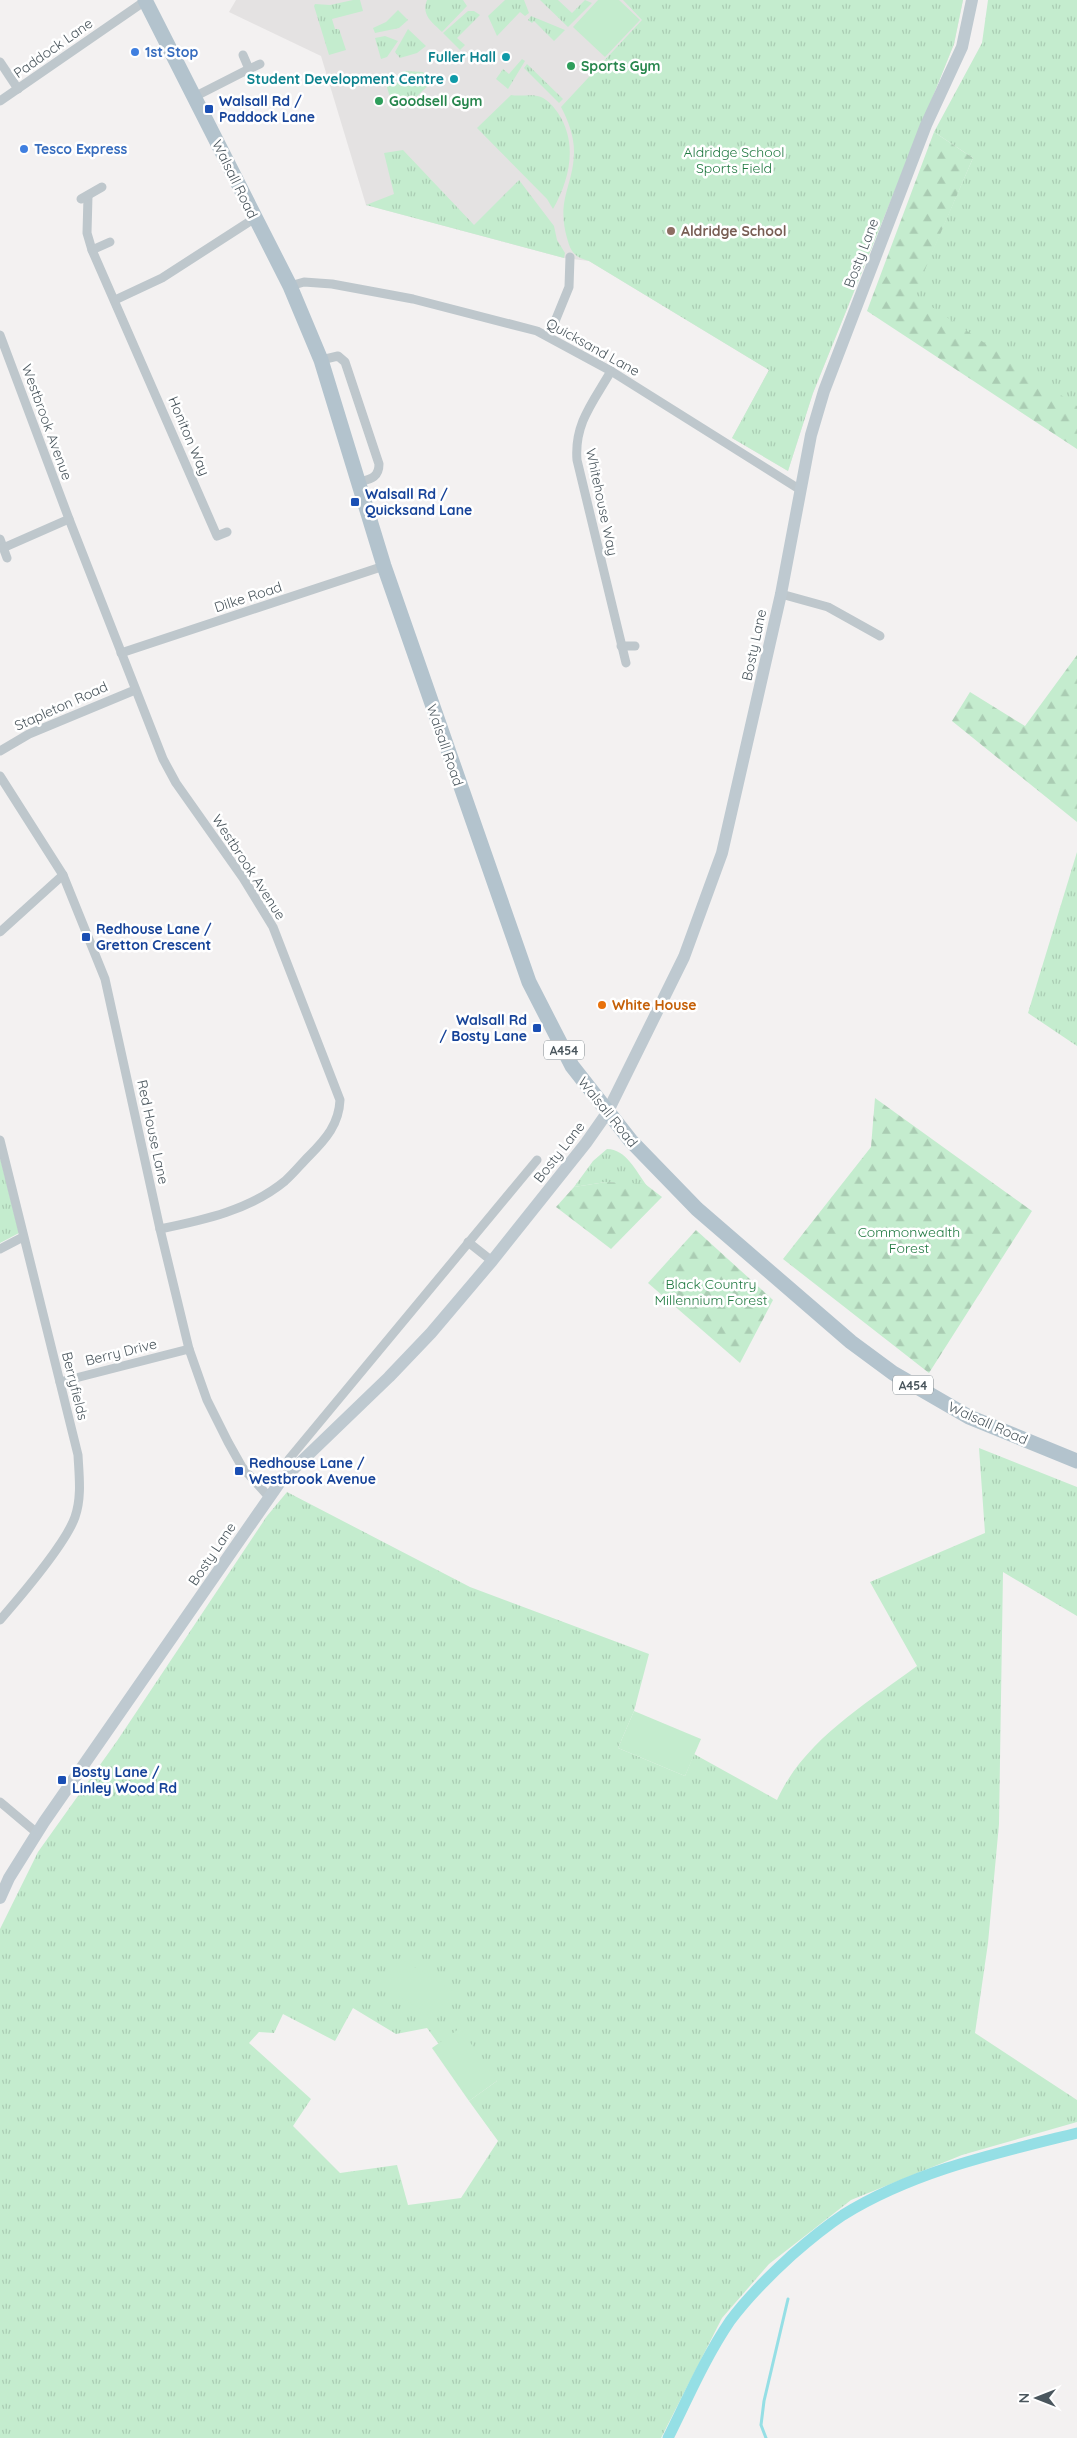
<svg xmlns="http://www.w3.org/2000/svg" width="1077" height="2438" font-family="Quicksand,sans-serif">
<defs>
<pattern id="grass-tufts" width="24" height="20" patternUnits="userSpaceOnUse" patternTransform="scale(1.25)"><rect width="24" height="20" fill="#c4ecce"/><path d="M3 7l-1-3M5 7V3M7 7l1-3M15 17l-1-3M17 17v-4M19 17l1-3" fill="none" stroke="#aaccb3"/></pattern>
<pattern id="forest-firs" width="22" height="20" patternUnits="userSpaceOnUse" patternTransform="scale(1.25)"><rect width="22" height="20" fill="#c4ecce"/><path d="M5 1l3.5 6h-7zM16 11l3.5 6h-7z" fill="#aaccb3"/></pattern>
</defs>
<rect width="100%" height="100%" fill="#f3f1f1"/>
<path fill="#e4e2e2" d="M 236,0 L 963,0 L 954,44 L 813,393 L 788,471 L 732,438 L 769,370 L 589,261 L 564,258 L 366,205 L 321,56 L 229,12 Z"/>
<g fill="url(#grass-tufts)" fill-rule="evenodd">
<path d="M 353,0 L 360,0 L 363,11 L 332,19 L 335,29 L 339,29 L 346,50 L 329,55 L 314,6 L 315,4 L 330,5 Z"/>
<path d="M 427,0 L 463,0 L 467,6 L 442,32 C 432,22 421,15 427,0 Z"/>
<path d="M 505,0 L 524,0 L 529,13 L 525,16 L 520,12 L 497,36 L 488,16 Z"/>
<path d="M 540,0 L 558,0 L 572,13 L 585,0 L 592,3 L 568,27 Z"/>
<path d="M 623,0 L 963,0 L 954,44 L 813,393 L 788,471 L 732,438 L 769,370 L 589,261 C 575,257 571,253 567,238 C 556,199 574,185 574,151 C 574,136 568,120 561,107 L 642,20 Z"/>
<path d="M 988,0 L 1077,0 L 1077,409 L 911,300 L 973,158 L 934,132 L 982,43 Z"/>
<path d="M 398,10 L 408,20 L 399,28 L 375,33 L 373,28 L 386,22 Z"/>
<path d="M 468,11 L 474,11 L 480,15 L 457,38 L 465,45 L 460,50 L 443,33 Z"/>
<path d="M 531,16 L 565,30 L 554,41 L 534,21 L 532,23 L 528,20 Z"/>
<path d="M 408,29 L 426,46 L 417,53 L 400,58 L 395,52 Z"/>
<path d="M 385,36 L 398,41 L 387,57 L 381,59 L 375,38 Z"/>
<path d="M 522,59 L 525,61 L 508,89 L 496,79 L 503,69 L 509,74 Z"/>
<path d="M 527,64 L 563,99 L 559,103 L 524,68 Z"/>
<path d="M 405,71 L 423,72 L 431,83 L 402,110 L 397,103 L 392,104 L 386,84 L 398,82 L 400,73 Z"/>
<path d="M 511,95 C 521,97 532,93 541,97 C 548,100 554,107 558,113 C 578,143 570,179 553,209 L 547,199 L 477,128 Z"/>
<path d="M 403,150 L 474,225 L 519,180 L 554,226 L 557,240 L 565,253 L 564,258 L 366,205 L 394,194 L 384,153 Z"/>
<path d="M 1077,852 L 1077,1046 L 1028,1013 Z"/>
<path d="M 607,1149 C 626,1149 636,1171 647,1186 L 606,1182 L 574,1187 L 593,1161 Z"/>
<path d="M 0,1157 L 19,1233 L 0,1243 Z"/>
<path d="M 979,1448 L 1077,1487 L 1077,1616 L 1003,1572 L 999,1824 L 988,1943 L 975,2033 L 1077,2100 L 1077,2122 L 962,2155 L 851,2200 L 769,2264 L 722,2318 L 661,2438 L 0,2438 L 0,1929 L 38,1852 L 117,1741 L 267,1516 L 287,1492 L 470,1587 L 649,1654 L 634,1711 L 618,1748 L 685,1776 L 694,1754 L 777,1800 C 804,1740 866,1704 917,1666 L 870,1582 L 985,1533 ZM 353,2008 L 396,2034 L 427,2028 L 438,2043 L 497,2081 L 469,2101 L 498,2141 L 461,2198 L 408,2205 L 397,2165 L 340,2173 L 293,2126 L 311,2099 L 249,2043 L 259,2032 L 274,2033 L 283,2014 L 335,2041 Z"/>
</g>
<g fill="url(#forest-firs)">
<path d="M 934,132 L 973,158 L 914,295 L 1077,406 L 1077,449 L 867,311 Z"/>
<path d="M 1077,655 L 1077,822 L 952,721 L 970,692 L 1025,726 Z"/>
<path d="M 875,1098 L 1032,1211 L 929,1373 L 783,1259 L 871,1147 Z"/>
<path d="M 606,1182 L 645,1184 L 662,1197 L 611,1249 L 556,1207 L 574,1187 Z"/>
<path d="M 696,1230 L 773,1300 L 740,1363 L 648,1283 Z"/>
</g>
<g fill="#c4ecce">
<path d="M 598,0 L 619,0 L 640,20 L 605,57 L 573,27 Z"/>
<path d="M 634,1711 L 701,1739 L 685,1776 L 618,1748 Z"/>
<path d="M 400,1958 L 454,1992 L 436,2020 L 383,1985 Z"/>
<path d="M 460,2028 L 497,2081 L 469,2101 L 432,2048 Z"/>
</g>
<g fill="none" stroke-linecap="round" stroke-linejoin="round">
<path stroke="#95dfe5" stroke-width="3" d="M 766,2438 L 761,2425 L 764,2401 L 788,2299"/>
<path stroke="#95dfe5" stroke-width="11" d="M 668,2438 C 688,2398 705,2358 730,2321 C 748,2297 770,2275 792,2255 C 808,2241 825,2227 843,2215 C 914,2171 997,2153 1077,2133"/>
<g stroke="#bec7cc" stroke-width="9">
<path d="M 0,62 L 18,89"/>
<path d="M 249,69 L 260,64"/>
<path d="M 194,97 L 249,69 L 243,55"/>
<path d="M 0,101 L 145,1"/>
<path d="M 88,196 L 87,233 L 92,250 L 217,536 L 227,532"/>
<path d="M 81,199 L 102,187"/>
<path d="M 92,250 L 110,242"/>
<path d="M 290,286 L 304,282 L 332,284 L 413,299 L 537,331 L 611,371 L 799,489"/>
<path d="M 115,300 L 162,278 L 255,218"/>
<path d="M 0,335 L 69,519 L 163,759 L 176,783 L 243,878 L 273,927 L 340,1100 C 339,1124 326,1139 309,1156 C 301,1164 294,1173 285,1181 C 250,1210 204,1220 160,1229"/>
<path d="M 549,336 L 569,287 L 570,257"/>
<path d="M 321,360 L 338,356 L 345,362 L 379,464 C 379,478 370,479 359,482"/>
<path d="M 611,371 C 594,401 574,423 577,460 L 626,663"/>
<path d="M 0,539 L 7,558"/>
<path d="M 3,548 L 69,519"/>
<path d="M 781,594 L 828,607 L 880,636"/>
<path d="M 621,646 L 635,646"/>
<path d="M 121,653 L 384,566"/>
<path d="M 0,751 L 29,734 L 135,690"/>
<path d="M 0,776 L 63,875 L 105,979 L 160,1229 L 189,1349 L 207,1400 L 228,1442 L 242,1467 L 269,1497"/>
<path d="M 0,932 L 63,875"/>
<path d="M 0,1140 L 78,1455 C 79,1475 82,1497 75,1517 C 66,1543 20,1597 0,1620"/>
<path d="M 468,1242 L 492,1261"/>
<path d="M 0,1249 L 23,1237"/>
<path d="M 60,1382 L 189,1349"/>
<path d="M 289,1459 L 537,1160"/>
<path d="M 0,1802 L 37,1833"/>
</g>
<path stroke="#bec9d0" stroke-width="12" d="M 0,1898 L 9,1878 L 44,1822 L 280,1482 L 389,1377 L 431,1333 L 492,1261 L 586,1143 L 607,1113 L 684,957 L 722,853 L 781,594 L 811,435 L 824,391 L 926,125 L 962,47 L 972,0"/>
<path stroke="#b3c3cd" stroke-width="15" d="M 145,0 L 290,286 L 321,360 L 384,566 L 513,936 L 529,982 L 572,1066 L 631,1141 L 697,1209 L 851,1342 L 893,1373 L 969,1417 L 1077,1461"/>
</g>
<g fill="#3f7fe0" stroke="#fff" stroke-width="2">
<circle cx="135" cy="52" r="5"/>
<circle cx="24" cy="149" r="5"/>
</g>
<g fill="#0f9aa8" stroke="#fff" stroke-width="2">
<circle cx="506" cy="57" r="5"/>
<circle cx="454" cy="79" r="5"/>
</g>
<g fill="#2e9e5b" stroke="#fff" stroke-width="2">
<circle cx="571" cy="66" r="5"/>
<circle cx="379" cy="101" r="5"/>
</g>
<g fill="#1a4fb4" stroke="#fff" stroke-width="2">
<rect x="204" y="104" width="10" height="10" rx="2.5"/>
<rect x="350" y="497" width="10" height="10" rx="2.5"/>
<rect x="81" y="932" width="10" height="10" rx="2.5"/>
<rect x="532" y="1023" width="10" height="10" rx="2.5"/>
<rect x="234" y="1466" width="10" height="10" rx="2.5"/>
<rect x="57" y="1775" width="10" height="10" rx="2.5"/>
</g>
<circle fill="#8d6e63" stroke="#fff" stroke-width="2" cx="671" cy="231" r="5"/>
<circle fill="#e8710a" stroke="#fff" stroke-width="2" cx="602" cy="1005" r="5"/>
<g text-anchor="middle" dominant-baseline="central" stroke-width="5" stroke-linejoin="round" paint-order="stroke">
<g fill="#fff" stroke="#80898e" stroke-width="1">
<rect x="544" y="1040.5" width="40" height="19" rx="4"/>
<rect x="893" y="1375.5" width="40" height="19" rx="4"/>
</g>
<g font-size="12" font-weight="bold" fill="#4a565d">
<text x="564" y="1050">A454</text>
<text x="913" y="1385">A454</text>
</g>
<g font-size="14" fill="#4a565d" stroke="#fff">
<text transform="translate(53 48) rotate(-35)">Paddock Lane</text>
<text transform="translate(235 179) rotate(64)">Walsall Road</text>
<text transform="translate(861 253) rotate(-69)">Bosty Lane</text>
<text transform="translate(593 347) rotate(29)">Quicksand Lane</text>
<text transform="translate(47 422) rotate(70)">Westbrook Avenue</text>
<text transform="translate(189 436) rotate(67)">Honiton Way</text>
<text transform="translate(602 502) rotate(78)">Whitehouse Way</text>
<text transform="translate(248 597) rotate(-18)">Dilke Road</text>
<text transform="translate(754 645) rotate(-78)">Bosty Lane</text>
<text transform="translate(61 706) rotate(-24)">Stapleton Road</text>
<text transform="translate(445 745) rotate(71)">Walsall Road</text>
<text transform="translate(249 867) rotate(57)">Westbrook Avenue</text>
<text transform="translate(608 1112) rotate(51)">Walsall Road</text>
<text transform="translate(153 1132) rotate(78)">Red House Lane</text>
<text transform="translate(559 1152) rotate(-52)">Bosty Lane</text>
<text transform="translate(121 1352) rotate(-14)">Berry Drive</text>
<text transform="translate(75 1386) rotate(76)">Berryfields</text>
<text transform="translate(988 1423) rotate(24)">Walsall Road</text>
<text transform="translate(212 1554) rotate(-56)">Bosty Lane</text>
</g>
<g font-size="14" font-weight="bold" fill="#366cbe" stroke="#fff" text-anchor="start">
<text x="145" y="52">1st Stop</text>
<text x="34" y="149">Tesco Express</text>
</g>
<g font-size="14" font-weight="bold" fill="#0d838f" stroke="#fff" text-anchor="end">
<text x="496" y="57">Fuller Hall</text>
<text x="444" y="79">Student Development Centre</text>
</g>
<g font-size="14" font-weight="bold" fill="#27864d" stroke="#fff" text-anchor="start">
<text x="581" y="66">Sports Gym</text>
<text x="389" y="101">Goodsell Gym</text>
</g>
<g font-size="14" font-weight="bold" fill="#164399" stroke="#fff" text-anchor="start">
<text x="219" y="101">Walsall Rd /<tspan x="219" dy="16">Paddock Lane</tspan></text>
<text x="365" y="494">Walsall Rd /<tspan x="365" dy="16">Quicksand Lane</tspan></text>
<text x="96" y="929">Redhouse Lane /<tspan x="96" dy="16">Gretton Crescent</tspan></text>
<text x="527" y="1020" text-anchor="end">Walsall Rd<tspan x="527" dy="16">/ Bosty Lane</tspan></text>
<text x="249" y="1463">Redhouse Lane /<tspan x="249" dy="16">Westbrook Avenue</tspan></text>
<text x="72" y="1772">Bosty Lane /<tspan x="72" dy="16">Linley Wood Rd</tspan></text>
</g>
<g font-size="14" fill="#207941" stroke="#fff">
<text x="734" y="152">Aldridge School<tspan x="734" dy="16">Sports Field</tspan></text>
<text x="909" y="1232">Commonwealth<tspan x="909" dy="16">Forest</tspan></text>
<text x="711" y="1284">Black Country<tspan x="711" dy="16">Millennium Forest</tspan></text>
</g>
<g font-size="14" font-weight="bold" fill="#785e54" stroke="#fff" text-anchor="start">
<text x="681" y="231">Aldridge School</text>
</g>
<g font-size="14" font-weight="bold" fill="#c56008" stroke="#fff" text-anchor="start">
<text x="612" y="1005">White House</text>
</g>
</g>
<g transform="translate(1037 2398) rotate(270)" stroke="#ffffff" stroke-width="4" paint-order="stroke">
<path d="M0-4L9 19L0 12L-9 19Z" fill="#4a565d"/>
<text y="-8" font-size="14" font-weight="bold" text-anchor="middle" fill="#4a565d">N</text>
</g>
</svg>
